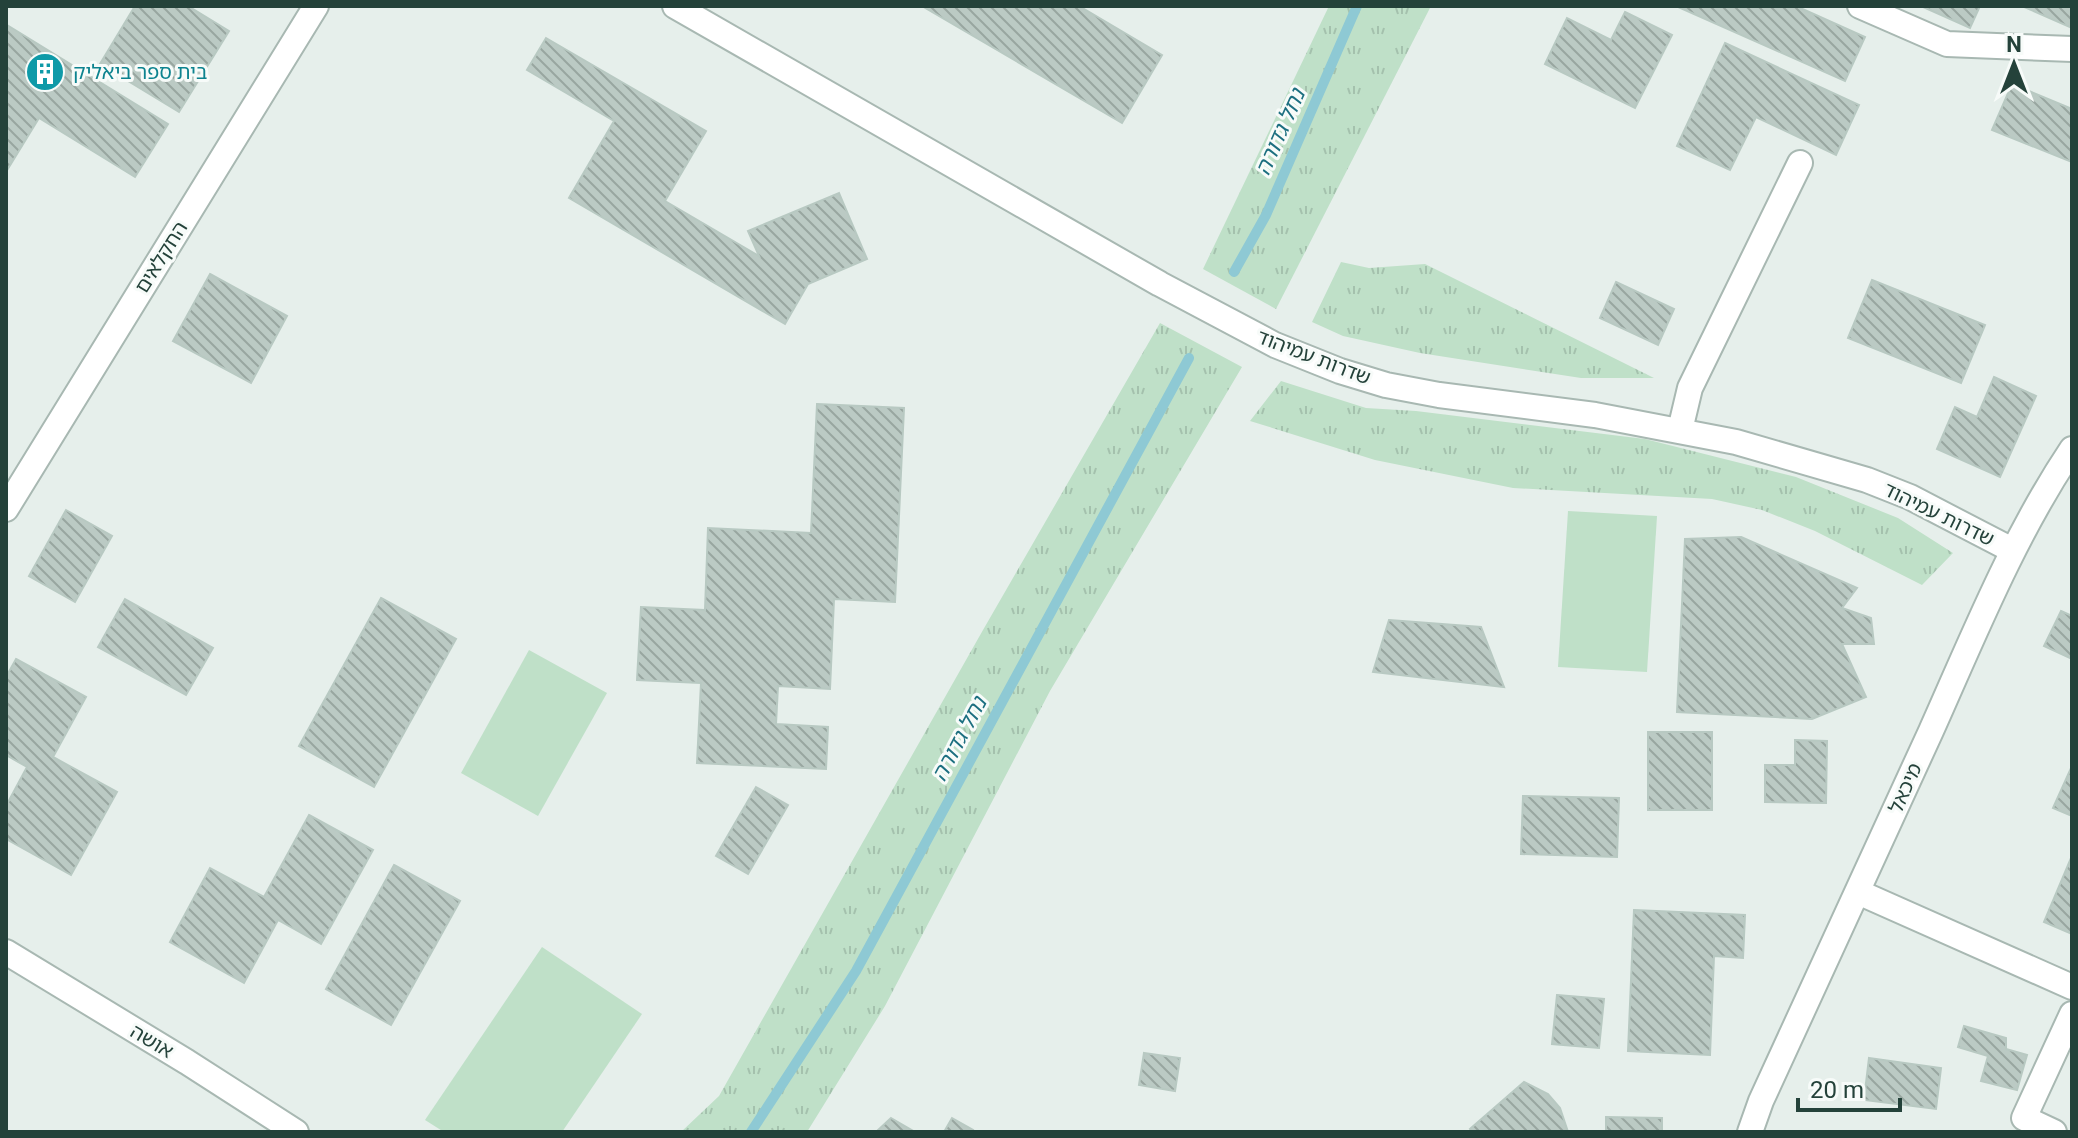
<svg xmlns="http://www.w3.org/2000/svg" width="2078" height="1138" font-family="Roboto,'Noto Sans Hebrew',sans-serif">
<defs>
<pattern id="grass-tufts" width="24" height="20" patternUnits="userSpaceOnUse" patternTransform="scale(2)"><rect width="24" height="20" fill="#bfe0c8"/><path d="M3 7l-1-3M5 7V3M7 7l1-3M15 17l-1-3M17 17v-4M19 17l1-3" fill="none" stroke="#a4c1ad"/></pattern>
<pattern id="building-back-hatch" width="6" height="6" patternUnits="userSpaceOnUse" patternTransform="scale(2)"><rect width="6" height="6" fill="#bbcac4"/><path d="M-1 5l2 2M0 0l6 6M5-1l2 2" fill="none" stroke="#98a6a0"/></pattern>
</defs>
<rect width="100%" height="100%" fill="#e6efeb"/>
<g fill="url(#grass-tufts)">
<path d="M 1329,6 L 1431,6 L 1276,309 L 1203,269 Z"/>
<path d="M 1341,262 L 1369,268 L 1425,264 L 1654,378 L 1581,378 L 1420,353 L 1343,336 L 1312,322 Z"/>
<path d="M 1160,323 L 1242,367 L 1050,691 L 885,1006 L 807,1132 L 681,1132 L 719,1096 L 983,630 Z"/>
<path d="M 1281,381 L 1366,408 L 1416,411 L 1645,439 L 1796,477 L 1898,518 L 1953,553 L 1922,585 L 1815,531 L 1762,510 L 1712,499 L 1513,488 L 1375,460 L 1250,421 Z"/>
</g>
<g fill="#bfe0c8">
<path d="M 1568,511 L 1657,516 L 1647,672 L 1558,667 Z"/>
<path d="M 529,650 L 607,693 L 538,816 L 461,773 Z"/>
<path d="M 542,947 L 642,1014 L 562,1132 L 444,1132 L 425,1120 Z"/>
</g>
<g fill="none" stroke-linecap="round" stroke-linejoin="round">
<g stroke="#8ec9d4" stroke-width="10">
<path d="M 1234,272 L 1266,215 L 1357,6"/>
<path d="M 751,1132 L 856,971 L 1189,358"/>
</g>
</g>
<g fill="url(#building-back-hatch)" stroke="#b8c9c2" stroke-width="2">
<path d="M 135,6 L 188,6 L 229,31 L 179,112 L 100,64 Z"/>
<path d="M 922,6 L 1079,6 L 1162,55 L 1122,123 Z"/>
<path d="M 1676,6 L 1796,6 L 1865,37 L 1845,81 Z"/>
<path d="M 1921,6 L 1980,6 L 1970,28 Z"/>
<path d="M 2022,6 L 2072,6 L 2072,28 Z"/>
<path d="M 1625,12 L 1672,35 L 1635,108 L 1545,64 L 1567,18 L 1611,40 Z"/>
<path d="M 7,25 L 168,124 L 135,177 L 39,118 L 6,172 Z"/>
<path d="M 546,38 L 706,131 L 665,201 L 759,256 L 748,231 L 839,193 L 867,259 L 808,284 L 785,324 L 569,198 L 614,121 L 527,70 Z"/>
<path d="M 1725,43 L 1859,105 L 1836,155 L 1756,117 L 1730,170 L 1677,146 Z"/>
<path d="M 2012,84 L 2072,109 L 2072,162 L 1992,130 Z"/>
<path d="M 210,274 L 287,316 L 251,383 L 173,341 Z"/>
<path d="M 1872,280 L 1985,325 L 1961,383 L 1848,338 Z"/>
<path d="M 1616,282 L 1674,309 L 1658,345 L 1600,318 Z"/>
<path d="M 1994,377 L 2036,396 L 2000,477 L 1937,449 L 1955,407 L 1977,417 Z"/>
<path d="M 817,404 L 904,408 L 895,602 L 834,599 L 830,689 L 778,686 L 776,724 L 828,727 L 826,769 L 697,763 L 701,683 L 637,680 L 641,607 L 705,610 L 708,528 L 811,533 Z"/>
<path d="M 66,510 L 112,536 L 75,602 L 29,576 Z"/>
<path d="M 1741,537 L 1857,588 L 1842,608 L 1871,618 L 1874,644 L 1842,644 L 1866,697 L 1812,719 L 1677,712 L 1685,539 Z"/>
<path d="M 381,598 L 456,639 L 374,787 L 299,746 Z"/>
<path d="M 125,599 L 213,648 L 186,695 L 98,647 Z"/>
<path d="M 2061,611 L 2072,616 L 2072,659 L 2044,646 Z"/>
<path d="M 1389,620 L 1481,627 L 1504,687 L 1373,672 Z"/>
<path d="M 16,659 L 86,697 L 53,757 L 117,792 L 71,875 L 6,839 L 6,806 L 27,767 L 6,755 L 6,677 Z"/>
<rect x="1648" y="732" width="64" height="78"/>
<path d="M 1795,740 L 1827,741 L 1826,803 L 1765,802 L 1765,765 L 1795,765 Z"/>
<path d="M 2072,766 L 2072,816 L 2053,808 Z"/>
<path d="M 756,787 L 788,805 L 748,874 L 716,856 Z"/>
<path d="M 1523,796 L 1619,798 L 1617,857 L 1521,854 Z"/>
<path d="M 309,815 L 373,850 L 321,944 L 278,920 L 244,983 L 170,942 L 210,868 L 264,897 Z"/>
<path d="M 2071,858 L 2072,859 L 2072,934 L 2044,922 Z"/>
<path d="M 394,865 L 460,901 L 391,1025 L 326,989 Z"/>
<path d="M 1634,910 L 1745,915 L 1743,958 L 1714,956 L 1710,1055 L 1628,1051 Z"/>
<path d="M 1557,995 L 1604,999 L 1599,1048 L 1552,1044 Z"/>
<path d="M 1964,1026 L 2006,1038 L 2006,1049 L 2027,1055 L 2017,1090 L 1981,1081 L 1988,1056 L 1958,1047 Z"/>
<path d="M 1144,1053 L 1180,1058 L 1175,1091 L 1139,1085 Z"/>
<path d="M 1869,1058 L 1941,1068 L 1936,1109 L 1864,1100 Z"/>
<path d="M 1524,1082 L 1548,1094 L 1560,1108 L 1568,1132 L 1472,1132 L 1470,1129 Z"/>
<path d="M 1606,1117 L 1662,1118 L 1662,1132 L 1606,1132 Z"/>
<path d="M 891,1118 L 915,1132 L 876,1132 Z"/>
<path d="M 952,1118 L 973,1130 L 972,1132 L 944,1132 Z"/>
</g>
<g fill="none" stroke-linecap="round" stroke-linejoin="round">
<defs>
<g id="minor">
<path d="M 675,6 L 1160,284 L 1275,345 L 1340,371 L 1386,385 L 1439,395 L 1595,415 L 1736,442 L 1867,480 L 1910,497 L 2012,550"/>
<path d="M 1860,6 L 1947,44 L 2072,49"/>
<path d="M 1680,430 L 1690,388 L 1800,163"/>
<path d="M 6,509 L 316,6"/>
<path d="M 1858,892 L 2072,987"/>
<path d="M 6,952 L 187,1062 L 296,1132"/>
<path d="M 1750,1132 L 1761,1101 C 1818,978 1875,855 1931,731 C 1974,635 2013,537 2072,449"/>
<path d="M 2054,1132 L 2024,1118 L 2072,1014"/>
</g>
</defs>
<use href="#minor" stroke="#a8b8b2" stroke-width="28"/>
<use href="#minor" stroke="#fff" stroke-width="24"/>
</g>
<defs>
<symbol id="building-disc" viewBox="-11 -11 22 22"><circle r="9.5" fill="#0f9aa8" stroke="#f7fbf9"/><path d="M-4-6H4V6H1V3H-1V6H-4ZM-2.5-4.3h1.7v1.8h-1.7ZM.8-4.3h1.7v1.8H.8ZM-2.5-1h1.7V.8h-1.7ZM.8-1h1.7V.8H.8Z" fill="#fff"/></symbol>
</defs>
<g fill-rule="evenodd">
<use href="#building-disc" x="23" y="50" width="44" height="44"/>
</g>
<g text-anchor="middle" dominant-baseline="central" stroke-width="6" stroke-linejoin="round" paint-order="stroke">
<g font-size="20" fill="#0d838f" stroke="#f7fbf9" text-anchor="start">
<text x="73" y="72">בית ספר ביאליק</text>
</g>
<g font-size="20" fill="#24423a" stroke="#f7fbf9">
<text transform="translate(161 257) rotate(-58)">החקלאים</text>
<text transform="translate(1314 357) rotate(21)">שדרות עמיהוד</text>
<text transform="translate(1939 514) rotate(26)">שדרות עמיהוד</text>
<text transform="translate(1905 788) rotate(-66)">מיכאל</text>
<text transform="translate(152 1041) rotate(31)">אושה</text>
</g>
<g font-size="22" font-style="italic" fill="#1c6f80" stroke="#f7fbf9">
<text transform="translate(1280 132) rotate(-66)">נחל גדורה</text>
<text transform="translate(959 739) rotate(-62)">נחל גדורה</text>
</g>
</g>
<rect width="2078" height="1138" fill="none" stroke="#24423a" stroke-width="16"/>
<g transform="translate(2014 64)" stroke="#f7fbf9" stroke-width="6" paint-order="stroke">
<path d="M0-6L14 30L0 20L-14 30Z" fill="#24423a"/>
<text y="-12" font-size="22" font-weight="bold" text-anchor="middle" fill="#24423a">N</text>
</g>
<path d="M1798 1098v12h102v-12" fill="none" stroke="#24423a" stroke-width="4"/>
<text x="1810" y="1098" font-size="24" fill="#24423a" stroke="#f7fbf9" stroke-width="6" paint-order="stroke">20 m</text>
</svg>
